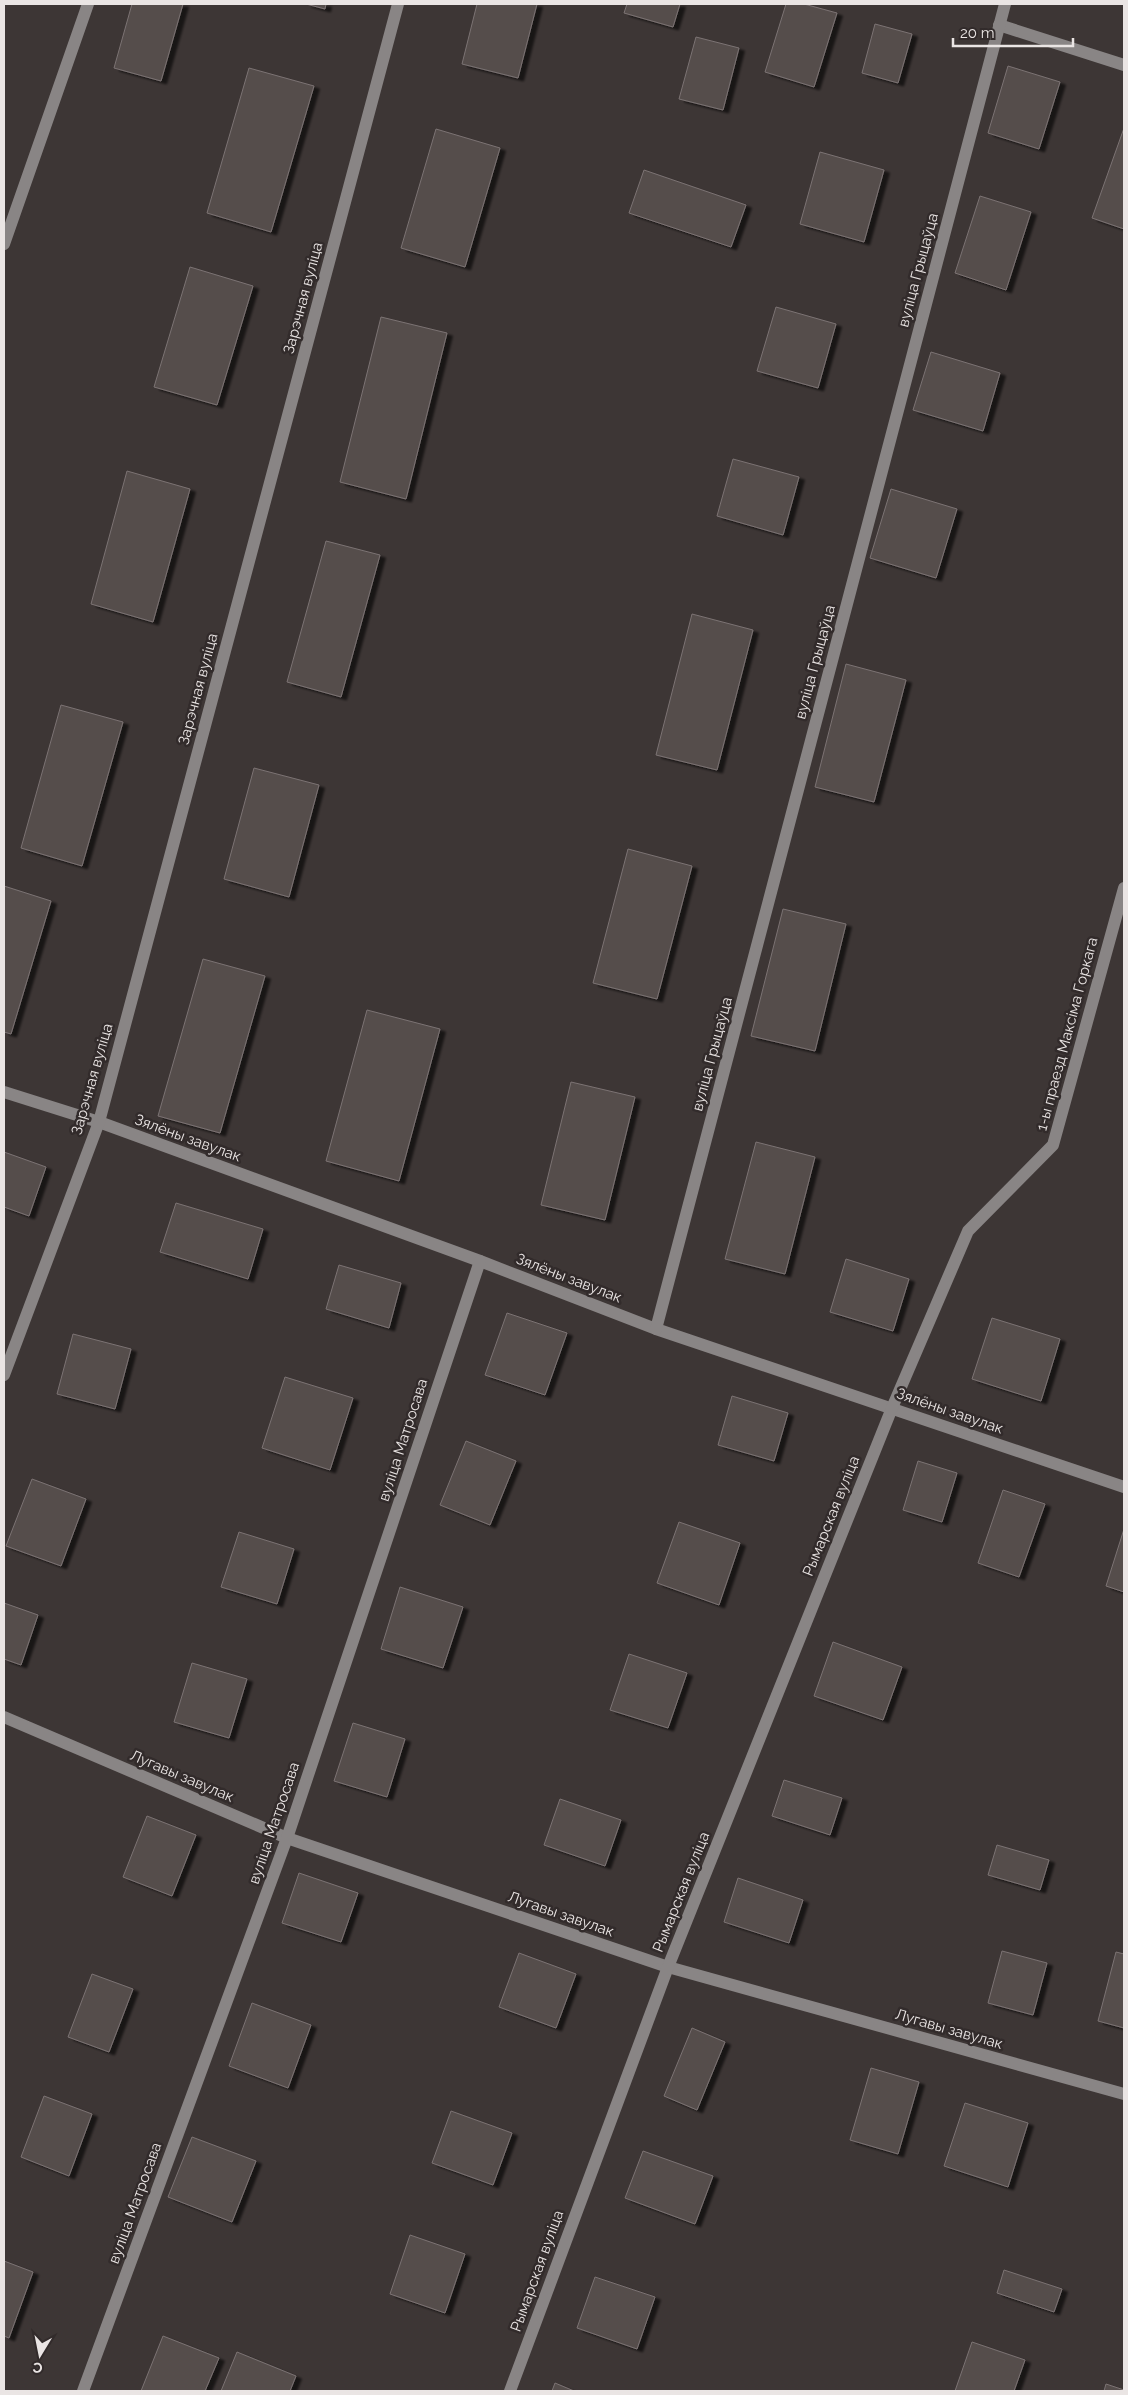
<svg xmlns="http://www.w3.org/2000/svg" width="1128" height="2395" font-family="Raleway,sans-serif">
<defs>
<filter id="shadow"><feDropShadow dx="5.5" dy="3" stdDeviation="1" flood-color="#0009"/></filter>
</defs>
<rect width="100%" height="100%" fill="#3d3635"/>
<g fill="#544d4c" stroke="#7c7373" filter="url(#shadow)">
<path d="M 132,4 L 183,4 L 161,81 L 114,68 Z"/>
<path d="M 306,4 L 326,4 L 325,9 Z"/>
<path d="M 477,4 L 537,4 L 518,78 L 462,64 Z"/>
<path d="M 627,4 L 680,4 L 673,27 L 624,13 Z"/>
<path d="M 786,4 L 804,4 L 837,13 L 814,87 L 765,72 Z"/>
<path d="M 875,24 L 912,34 L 898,83 L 862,73 Z"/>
<path d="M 696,37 L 739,48 L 723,110 L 679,99 Z"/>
<path d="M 1008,66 L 1060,82 L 1039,149 L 988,133 Z"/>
<path d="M 249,68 L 314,86 L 271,232 L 207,213 Z"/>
<path d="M 1124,128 L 1124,229 L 1092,218 Z"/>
<path d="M 436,129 L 500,148 L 465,267 L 401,248 Z"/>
<path d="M 820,152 L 884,170 L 864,242 L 800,224 Z"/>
<path d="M 644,170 L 746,205 L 731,247 L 629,213 Z"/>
<path d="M 980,196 L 1031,212 L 1006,290 L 955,273 Z"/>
<path d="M 190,267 L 253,286 L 217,405 L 154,387 Z"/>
<path d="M 776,307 L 836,324 L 818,388 L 757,371 Z"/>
<path d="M 381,317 L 447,333 L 406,499 L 340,482 Z"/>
<path d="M 931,352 L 1000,373 L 983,431 L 913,410 Z"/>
<path d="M 733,459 L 799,477 L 783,535 L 717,516 Z"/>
<path d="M 127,471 L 190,489 L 153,622 L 91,604 Z"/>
<path d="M 891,489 L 957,509 L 936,578 L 870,558 Z"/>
<path d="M 326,541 L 380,555 L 341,697 L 287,682 Z"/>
<path d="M 692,614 L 753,630 L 717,770 L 656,755 Z"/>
<path d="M 846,664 L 906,680 L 874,802 L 815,787 Z"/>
<path d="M 61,705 L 123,722 L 82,866 L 21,848 Z"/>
<path d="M 254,768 L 319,785 L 289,897 L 224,879 Z"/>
<path d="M 628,849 L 692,866 L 657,999 L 593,983 Z"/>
<path d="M 4,886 L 51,901 L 11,1034 L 4,1032 Z"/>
<path d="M 783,909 L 846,924 L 815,1051 L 751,1036 Z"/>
<path d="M 203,959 L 265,976 L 220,1133 L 158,1116 Z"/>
<path d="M 367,1010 L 440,1029 L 399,1181 L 326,1161 Z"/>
<path d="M 571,1082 L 635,1097 L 605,1220 L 541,1205 Z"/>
<path d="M 756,1142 L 815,1157 L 785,1274 L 725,1259 Z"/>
<path d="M 4,1152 L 46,1167 L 29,1216 L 4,1207 Z"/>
<path d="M 176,1203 L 263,1229 L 248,1279 L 160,1252 Z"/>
<path d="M 846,1259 L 909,1279 L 893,1331 L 830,1312 Z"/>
<path d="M 339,1265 L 401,1283 L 389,1328 L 326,1309 Z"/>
<path d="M 507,1313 L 567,1333 L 545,1395 L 485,1375 Z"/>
<path d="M 992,1318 L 1060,1339 L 1041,1401 L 972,1379 Z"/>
<path d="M 73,1334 L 131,1349 L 115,1409 L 57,1394 Z"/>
<path d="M 285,1377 L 353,1398 L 330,1470 L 262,1448 Z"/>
<path d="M 732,1396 L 788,1413 L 774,1461 L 718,1445 Z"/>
<path d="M 466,1441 L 516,1461 L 490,1525 L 440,1505 Z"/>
<path d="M 918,1461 L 957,1473 L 942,1522 L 903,1510 Z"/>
<path d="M 32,1479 L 86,1499 L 61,1566 L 6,1546 Z"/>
<path d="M 1003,1490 L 1045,1504 L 1019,1577 L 978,1563 Z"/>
<path d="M 679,1522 L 740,1543 L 719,1605 L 657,1583 Z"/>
<path d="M 1124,1529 L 1124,1592 L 1106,1586 Z"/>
<path d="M 239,1532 L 294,1549 L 277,1604 L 221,1587 Z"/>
<path d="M 400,1587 L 463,1607 L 443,1668 L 381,1649 Z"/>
<path d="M 4,1603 L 38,1615 L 21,1665 L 4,1659 Z"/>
<path d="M 833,1642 L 902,1667 L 883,1720 L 814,1696 Z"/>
<path d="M 629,1654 L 687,1673 L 668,1728 L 610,1710 Z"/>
<path d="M 192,1663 L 247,1679 L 229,1738 L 174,1722 Z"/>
<path d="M 353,1723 L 405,1739 L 387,1797 L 334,1781 Z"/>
<path d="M 784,1780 L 842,1798 L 830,1835 L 772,1816 Z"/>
<path d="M 560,1799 L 621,1820 L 605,1866 L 544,1845 Z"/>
<path d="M 147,1816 L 196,1835 L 172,1896 L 123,1877 Z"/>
<path d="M 997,1845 L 1049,1860 L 1040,1890 L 988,1875 Z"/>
<path d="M 299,1873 L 358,1893 L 341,1942 L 282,1923 Z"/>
<path d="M 738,1878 L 803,1900 L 789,1943 L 724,1922 Z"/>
<path d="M 1002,1951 L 1047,1963 L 1033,2015 L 988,2003 Z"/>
<path d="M 1116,1952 L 1124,1954 L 1124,2028 L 1098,2021 Z"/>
<path d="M 519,1953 L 576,1974 L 556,2028 L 499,2007 Z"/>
<path d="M 92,1974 L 133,1989 L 109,2052 L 68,2037 Z"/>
<path d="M 252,2003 L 311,2025 L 288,2088 L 229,2066 Z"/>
<path d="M 692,2028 L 725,2042 L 697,2110 L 664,2096 Z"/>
<path d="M 871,2068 L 919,2082 L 898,2154 L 850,2140 Z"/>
<path d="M 44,2096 L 92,2114 L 69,2176 L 21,2157 Z"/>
<path d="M 965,2103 L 1028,2123 L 1008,2187 L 944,2166 Z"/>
<path d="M 451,2111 L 512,2133 L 493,2185 L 432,2163 Z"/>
<path d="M 192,2137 L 256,2161 L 232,2222 L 168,2197 Z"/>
<path d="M 643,2151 L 713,2176 L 695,2224 L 625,2198 Z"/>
<path d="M 410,2235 L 465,2254 L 445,2313 L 390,2294 Z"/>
<path d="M 4,2261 L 33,2272 L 9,2338 L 4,2336 Z"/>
<path d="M 1004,2270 L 1062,2289 L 1054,2312 L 997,2293 Z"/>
<path d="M 595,2277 L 655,2297 L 637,2349 L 577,2328 Z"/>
<path d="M 163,2336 L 219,2358 L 205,2391 L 141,2391 Z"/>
<path d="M 972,2342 L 1025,2360 L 1014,2391 L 955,2391 Z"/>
<path d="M 237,2352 L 296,2376 L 290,2391 L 221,2391 Z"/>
<path d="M 555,2383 L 574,2391 L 552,2391 Z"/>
<path d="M 1106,2384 L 1124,2390 L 1124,2391 L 1104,2391 Z"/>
</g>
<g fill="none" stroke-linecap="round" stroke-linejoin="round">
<g stroke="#898585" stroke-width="12">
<path d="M 999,25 L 1124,65"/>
<path d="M 4,244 L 88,4"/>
<path d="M 4,1092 L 99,1122 L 480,1261 L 656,1329 L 1124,1487"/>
<path d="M 656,1329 L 1005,4"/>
<path d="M 4,1375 L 99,1122 L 398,4"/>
<path d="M 4,1717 L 287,1838 L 668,1967 L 1124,2094"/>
<path d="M 83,2391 L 287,1838 L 480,1261"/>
<path d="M 510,2391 L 668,1967 L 892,1408 L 968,1231 L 1053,1145 L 1124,888"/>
</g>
</g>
<g text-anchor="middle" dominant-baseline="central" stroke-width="5" stroke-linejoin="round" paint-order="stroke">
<g font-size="15" fill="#eae5e4" stroke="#322b2b">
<text transform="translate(918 270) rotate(-75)">вуліца Грыцаўца</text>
<text transform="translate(303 298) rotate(-75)">Зарэчная вуліца</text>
<text transform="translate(815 662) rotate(-75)">вуліца Грыцаўца</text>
<text transform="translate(198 689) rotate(-75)">Зарэчная вуліца</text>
<text transform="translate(1067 1034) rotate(-75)">1-ы праезд Максіма Горкага</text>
<text transform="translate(712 1054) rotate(-75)">вуліца Грыцаўца</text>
<text transform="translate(92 1079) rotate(-74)">Зарэчная вуліца</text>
<text transform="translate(188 1138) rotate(20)">Зялёны завулак</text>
<text transform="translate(569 1278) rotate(21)">Зялёны завулак</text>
<text transform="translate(950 1411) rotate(19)">Зялёны завулак</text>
<text transform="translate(403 1440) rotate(-72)">вуліца Матросава</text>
<text transform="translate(831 1516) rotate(-68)">Рымарская вуліца</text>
<text transform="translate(182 1776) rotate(23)">Лугавы завулак</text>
<text transform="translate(274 1823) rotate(-71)">вуліца Матросава</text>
<text transform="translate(681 1892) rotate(-68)">Рымарская вуліца</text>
<text transform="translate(561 1914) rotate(19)">Лугавы завулак</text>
<text transform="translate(949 2029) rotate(16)">Лугавы завулак</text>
<text transform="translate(135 2203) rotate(-70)">вуліца Матросава</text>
<text transform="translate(537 2271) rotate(-70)">Рымарская вуліца</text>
</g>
</g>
<rect width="1128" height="2395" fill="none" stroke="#eae5e4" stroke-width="10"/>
<g transform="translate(40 2355) rotate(190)" stroke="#322b2b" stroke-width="4" paint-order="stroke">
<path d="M0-4L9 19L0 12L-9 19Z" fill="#eae5e4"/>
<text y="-8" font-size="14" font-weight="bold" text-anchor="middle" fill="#eae5e4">С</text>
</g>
<path d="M953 38v8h120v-8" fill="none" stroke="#eae5e4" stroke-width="2.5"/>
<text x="960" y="38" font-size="15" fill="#eae5e4" stroke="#322b2b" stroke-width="4" paint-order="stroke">20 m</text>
</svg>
